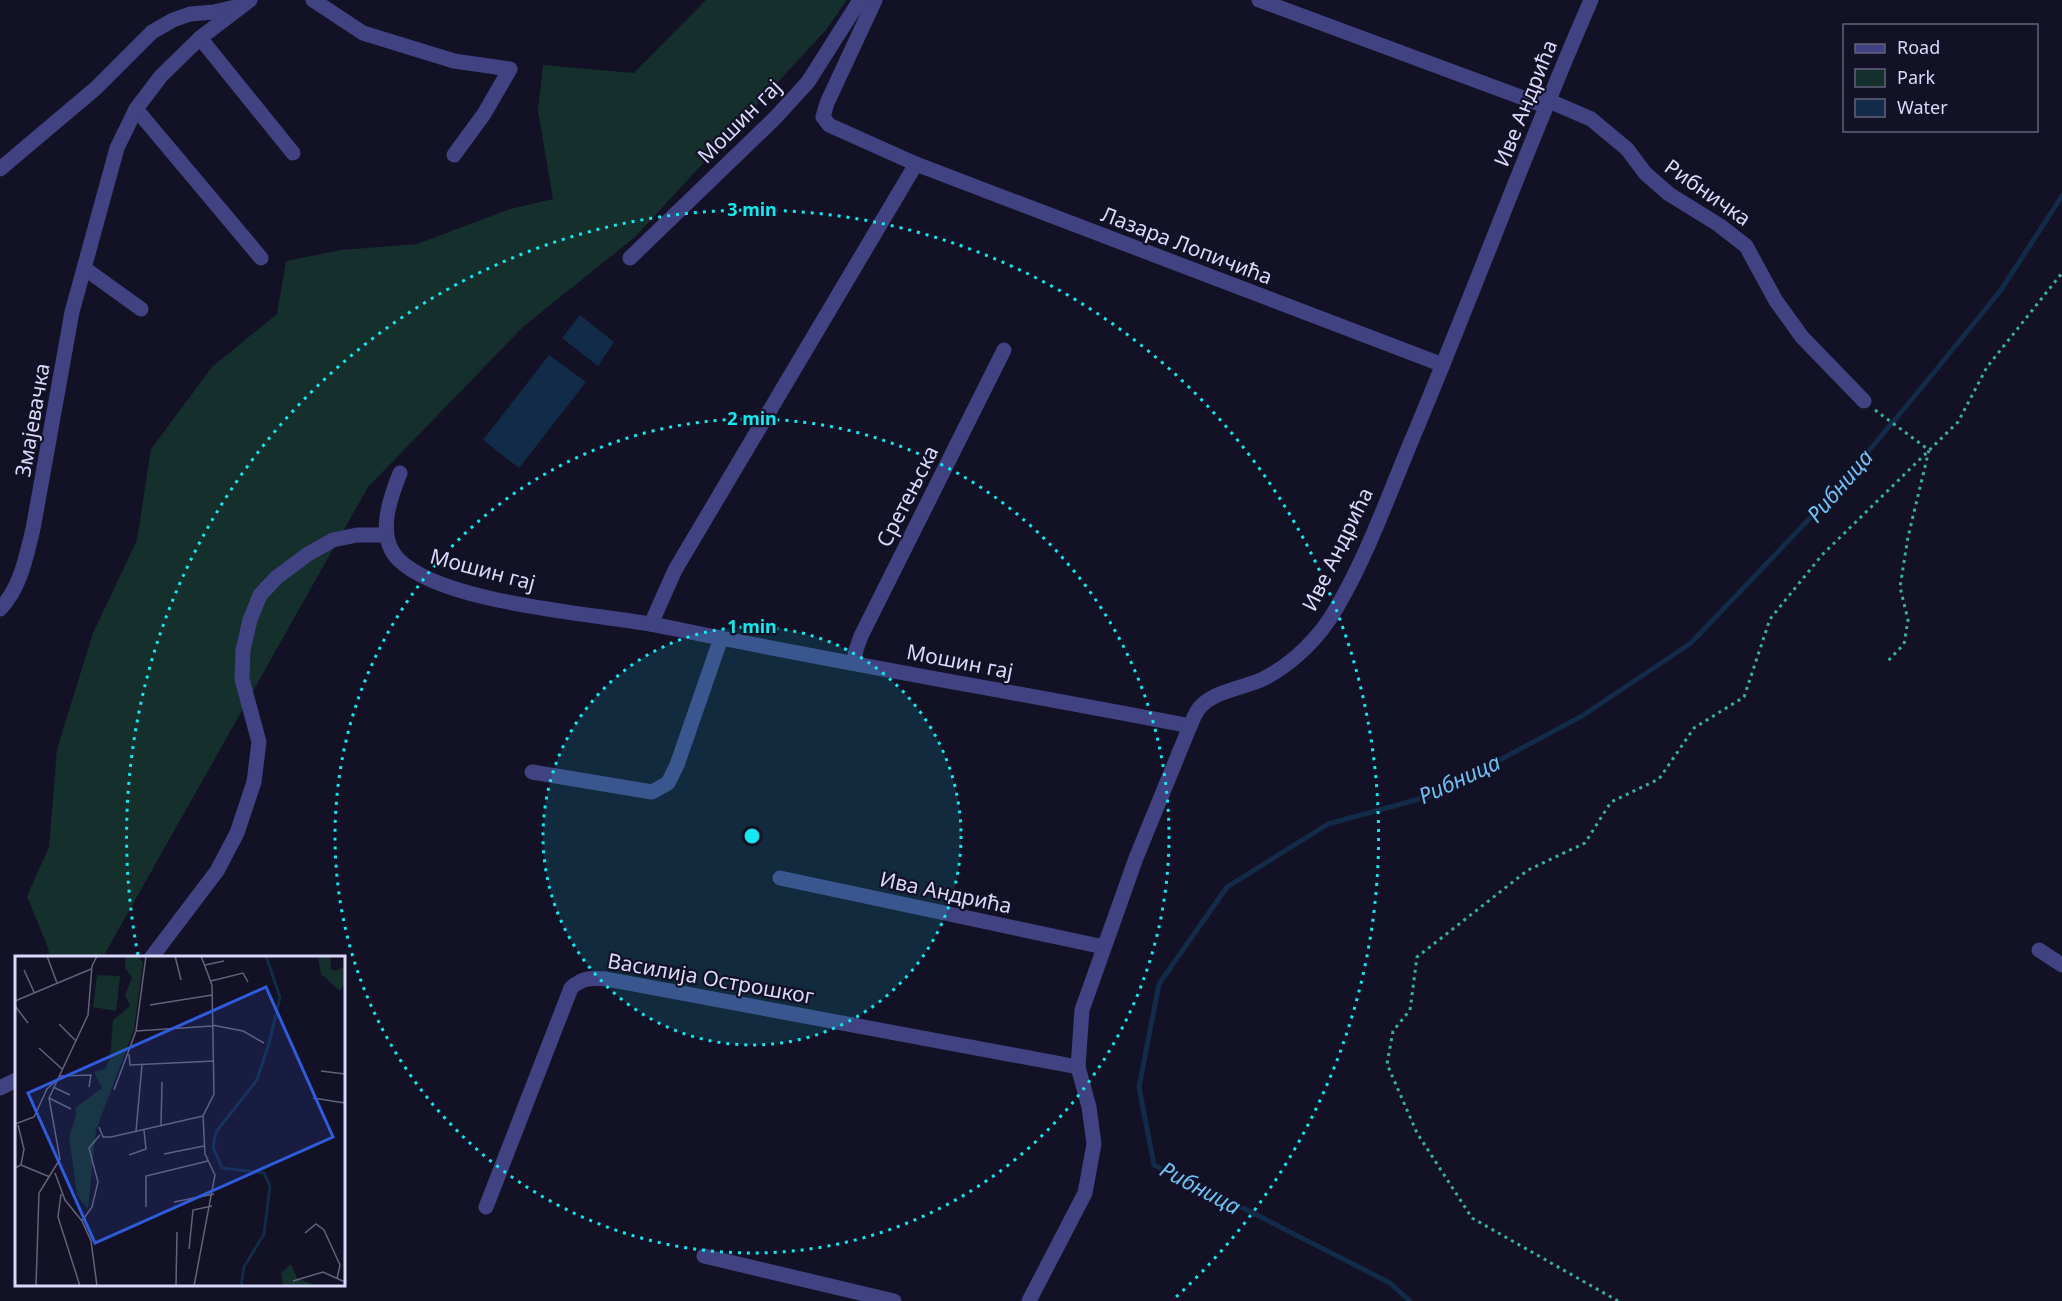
<svg xmlns="http://www.w3.org/2000/svg" width="2062" height="1301" font-family="'Noto Sans',sans-serif">
<rect width="100%" height="100%" fill="#131125"/>
<path fill="#152f2c" d="M 706,0 L 847,0 L 826,30 L 635,237 L 524,326 L 368,487 L 103,957 L 50,957 L 48,948 L 27,896 L 49,847 L 57,749 L 93,633 L 137,540 L 151,449 L 212,367 L 277,314 L 286,261 L 341,250 L 417,244 L 510,209 L 553,199 L 538,111 L 543,65 L 634,73 Z"/>
<g fill="#122b48">
<path d="M 580,315 L 614,342 L 598,366 L 562,338 Z"/>
<path d="M 549,355 L 586,382 L 519,468 L 483,440 Z"/>
</g>
<g fill="none" stroke-linecap="round" stroke-linejoin="round">
<path stroke="#122b48" stroke-width="5" d="M 1410,1301 L 1390,1283 L 1251,1212 L 1154,1165 L 1139,1087 L 1159,984 L 1227,887 L 1328,824 L 1434,795 L 1582,716 L 1691,643 L 1831,496 L 1918,392 L 2001,290 L 2062,196"/>
<g stroke="#39afa0" stroke-width="3" stroke-dasharray="3 4.5" stroke-linecap="butt">
<path d="M 1875,410 L 1929,450 L 1908,537 L 1900,587 L 1908,620 L 1904,644 L 1886,663"/>
<path d="M 1618,1301 L 1472,1218 L 1417,1133 L 1387,1064 L 1393,1031 L 1410,1010 L 1417,957 L 1528,870 L 1585,843 L 1611,802 L 1659,779 L 1694,728 L 1744,697 L 1770,619 L 1822,555 L 1958,422 L 1987,367 L 2062,273"/>
</g>
<g stroke="#404281" stroke-width="15">
<path d="M 313,0 L 363,33 L 454,61 L 510,69 L 484,114 L 454,155"/>
<path d="M 875,0 L 827,103 L 823,117 L 829,125 L 916,164 L 1443,365"/>
<path d="M 1259,0 L 1545,106"/>
<path d="M 200,38 L 293,153"/>
<path d="M 1547,100 L 1591,119 L 1627,149 L 1645,173 L 1669,194 L 1719,225 L 1746,246 L 1776,301 L 1802,337 L 1864,401"/>
<path d="M 136,109 L 261,258"/>
<path d="M 0,169 L 96,88 L 152,32 L 173,20 L 190,14 L 214,12 L 240,6"/>
<path d="M 630,258 L 775,118 L 808,82 L 860,0"/>
<path d="M 84,268 L 141,309"/>
<path d="M 400,473 C 390,498 376,536 398,559 C 441,603 588,613 650,624 C 674,628 698,634 721,638 C 877,669 1034,696 1190,726"/>
<path d="M 0,609 C 21,587 26,557 33,529 L 72,312 L 117,148 L 136,109 L 161,76 L 200,38 L 250,0"/>
<path d="M 651,624 L 675,570 L 916,164"/>
<path d="M 854,662 L 856,650 L 861,636 L 1004,350"/>
<path d="M 532,772 L 652,792 L 668,783 L 677,765 L 721,638"/>
<path d="M 780,878 L 1104,947"/>
<path d="M 2039,950 L 2062,965"/>
<path d="M 151,958 L 217,871 L 237,833 L 254,782 L 259,742 L 242,679 L 243,650 L 250,620 L 260,595 L 277,577 L 308,554 L 333,540 L 357,535 L 386,535"/>
<path d="M 0,1088 L 16,1080"/>
<path d="M 486,1207 L 571,988 C 583,977 591,978 606,979 L 1078,1067"/>
<path d="M 704,1256 L 894,1301"/>
<path d="M 1029,1301 L 1085,1193 L 1094,1144 L 1089,1107 L 1078,1067 L 1082,1010 L 1136,858 L 1190,726 C 1193,719 1196,711 1201,706 C 1217,690 1244,688 1263,679 C 1293,664 1321,636 1337,607 C 1368,554 1389,494 1413,437 C 1474,292 1528,144 1591,0"/>
</g>
</g>
<circle cx="752" cy="836" r="209" fill="#14e7ed" fill-opacity=".12"/>
<g fill="none" stroke="#14e7ed" stroke-width="3" stroke-dasharray="3 6">
<circle cx="752" cy="836" r="209"/>
<circle cx="752" cy="836" r="417"/>
<path d="M138 955A626 626 0 1 1 1175 1298"/>
</g>
<g text-anchor="middle" dominant-baseline="central" stroke-width="4.5" stroke-linejoin="round" paint-order="stroke">
<g font-size="21" fill="#dad9fc" stroke="#131125">
<text transform="translate(1525 103) rotate(-68)">Иве Андрића</text>
<text transform="translate(739 121) rotate(-45)">Мошин гај</text>
<text transform="translate(1708 192) rotate(35)">Рибничка</text>
<text transform="translate(1187 245) rotate(21)">Лазара Лопичића</text>
<text transform="translate(32 420) rotate(-80)">Змајевачка</text>
<text transform="translate(907 496) rotate(-63)">Сретењска</text>
<text transform="translate(1337 549) rotate(-64)">Иве Андрића</text>
<text transform="translate(483 569) rotate(15)">Мошин гај</text>
<text transform="translate(960 661) rotate(11)">Мошин гај</text>
<text transform="translate(946 892) rotate(12)">Ива Андрића</text>
<text transform="translate(711 978) rotate(10)">Василија Острошког</text>
</g>
<g font-size="22" font-style="italic" fill="#6fc0f4" stroke="#131125">
<text transform="translate(1839 485) rotate(-49)">Рибница</text>
<text transform="translate(1459 778) rotate(-25)">Рибница</text>
<text transform="translate(1201 1187) rotate(28)">Рибница</text>
</g>
</g>
<g transform="translate(15 956)">
<rect width="330" height="330" fill="#131125"/>
<path d="M 111,0 L 123,0 L 128,7 L 119,74 L 81,174 L 73,253 L 62,239 L 54,181 L 61,159 L 60,152 L 87,132 L 79,116 L 90,113 L 95,102 L 98,64 L 115,50 L 110,39 L 117,22 L 110,12 ZM 303,0 L 315,0 L 316,13 L 321,15 L 330,10 L 330,0 L 330,27 L 325,35 L 306,18 ZM 82,19 L 105,20 L 101,55 L 78,51 ZM 276,308 L 282,322 L 302,330 L 268,330 L 266,317 Z" fill="#152f2c"/>
<path fill="none" stroke="#122b48" stroke-width="3" d="M 226,330 L 229,311 L 249,278 L 255,230 L 249,217 L 207,212 L 198,191 L 201,176 L 242,124 L 255,84 L 265,41 L 251,0"/>
<path fill="none" stroke="#63617b" stroke-width="1.5" d="M 32,0 L 42,27M 160,0 L 166,24M 190,9 L 209,5M 9,14 L 19,36M 196,25 L 228,17 L 233,26M 0,45 L 76,13M 135,49 L 197,39M 0,50 L 13,67M 44,68 L 61,85M 197,69 L 228,75 L 249,87M 121,75 L 197,70M 24,92 L 47,113M 114,98 L 115,109 L 199,105M 306,115 L 330,118M 44,120 L 76,119 L 74,131M 38,131 L 55,139M 99,134 L 121,75 L 131,0M 34,142 L 56,153M 298,142 L 330,147M 0,168 L 19,161 L 32,133 L 41,125M 146,170 L 147,126M 84,171 L 88,181 L 96,181 L 188,160M 121,175 L 127,109M 149,198 L 189,190M 114,199 L 131,193 L 129,174M 6,209 L 35,221M 0,212 L 6,209 L 9,193 L 3,169M 40,217 L 50,244 L 67,265 L 76,285 L 82,330M 46,238 L 43,261 L 65,330M 159,246 L 199,238M 131,251 L 131,220 L 193,205M 67,265 L 77,251 L 83,226 L 74,192 L 85,179M 290,277 L 301,268 L 309,274 L 325,309 L 322,323M 174,293 L 178,254 L 197,250M 278,325 L 308,316 L 330,326M 21,330 L 24,237 L 45,203 L 34,142 L 73,59 L 77,10 L 82,0M 161,330 L 162,276M 179,330 L 200,219 L 190,198 L 188,160 L 199,138 L 197,29 L 186,0"/>
<path fill="#305cdc" fill-opacity="0.15" stroke="#305cdc" stroke-width="3" d="M 251,31 L 318,181 L 80,287 L 13,137 Z"/>
<rect width="330" height="330" fill="none" stroke="#dad9fc" stroke-width="3"/>
</g>
<circle cx="752" cy="836" r="9" fill="#14e7ed" stroke="#131125" stroke-width="3"/>
<g font-size="18" text-anchor="middle" font-weight="bold" fill="#14e7ed" stroke="#131125" stroke-width="4.5" stroke-linejoin="round" paint-order="stroke">
<text x="752" y="216">3 min</text>
<text x="752" y="425">2 min</text>
<text x="752" y="633">1 min</text>
</g>
<rect x="1843" y="24" width="195" height="108" fill="#131125" stroke="#63617b" stroke-width="1.5"/>
<rect x="1855" y="44" width="30" height="9" fill="#404281" stroke="#63617b" stroke-width="1.5"/>
<text x="1897" y="54" font-size="18" fill="#dad9fc">Road</text>
<rect x="1855" y="69" width="30" height="18" fill="#152f2c" stroke="#63617b" stroke-width="1.5"/>
<text x="1897" y="84" font-size="18" fill="#dad9fc">Park</text>
<rect x="1855" y="99" width="30" height="18" fill="#122b48" stroke="#63617b" stroke-width="1.5"/>
<text x="1897" y="114" font-size="18" fill="#dad9fc">Water</text>
</svg>
